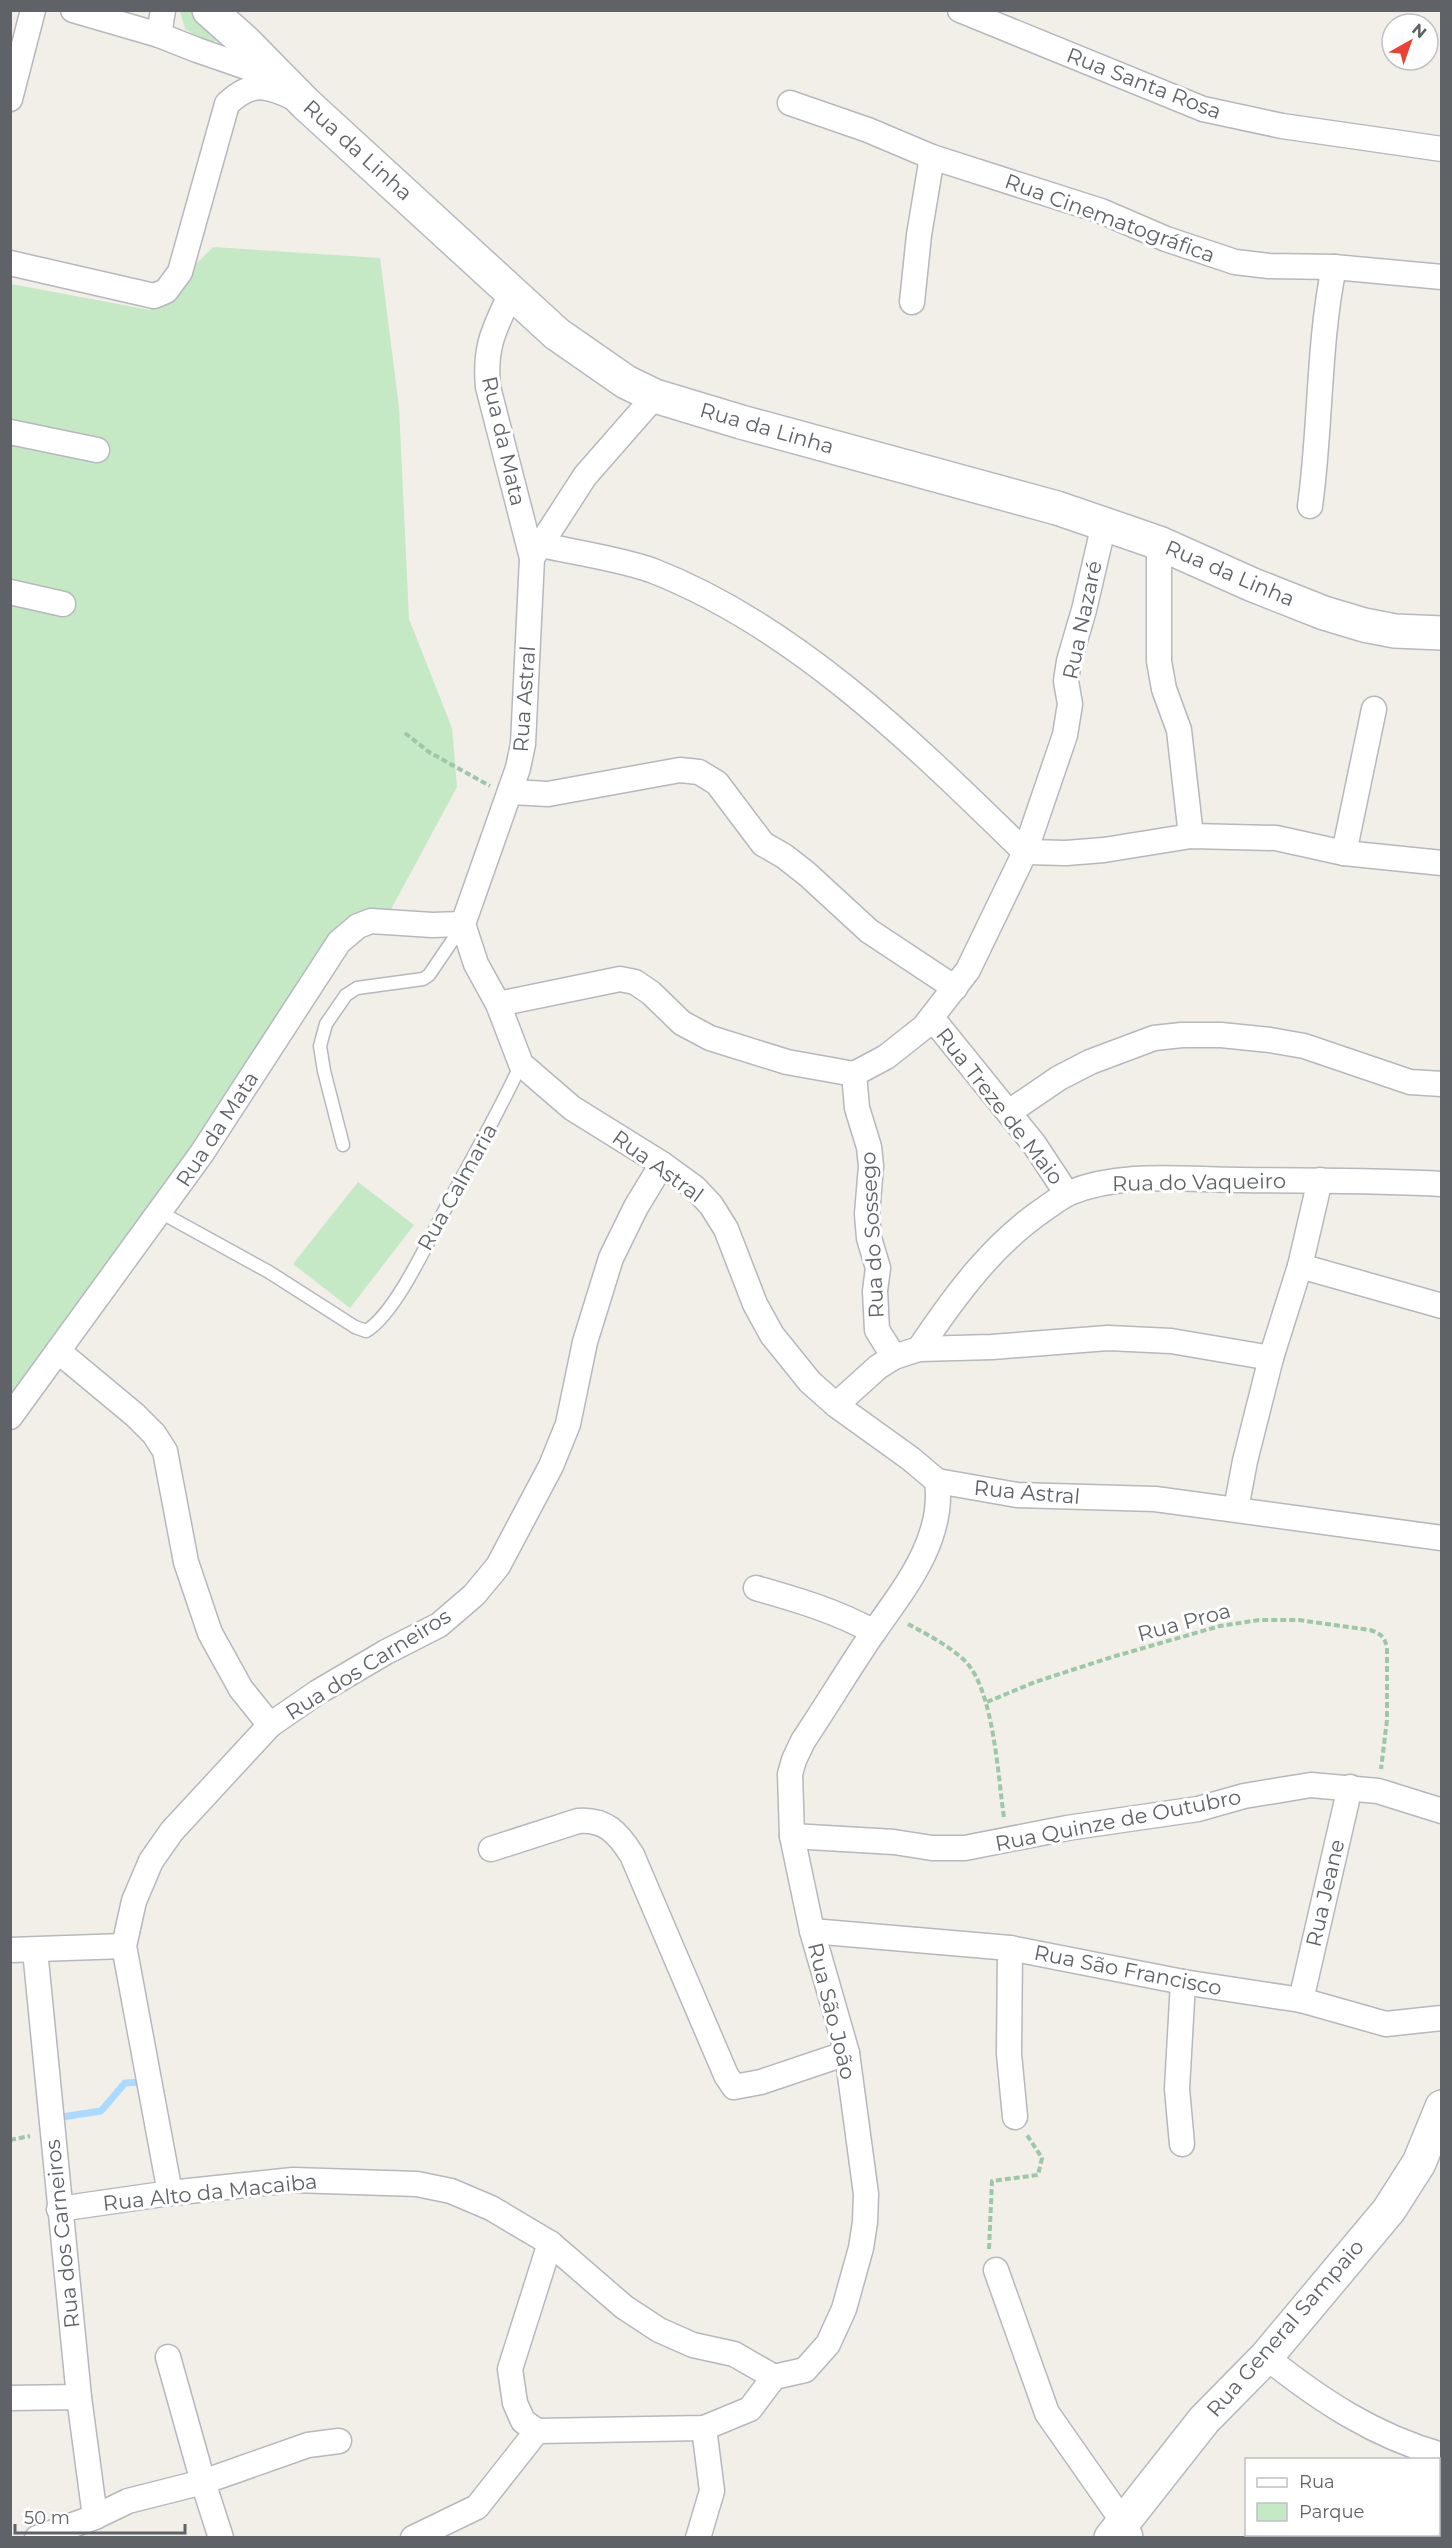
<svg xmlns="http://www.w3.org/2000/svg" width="1452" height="2548" font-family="Montserrat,sans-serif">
<rect width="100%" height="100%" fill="#f1efe8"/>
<g fill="#c5e8c5">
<path d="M 180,11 L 215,11 L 222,39 L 208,43 L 185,29 Z"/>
<path d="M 213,247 L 380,258 L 399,407 L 409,619 L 452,728 L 457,787 L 388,915 L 348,918 L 11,1412 L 11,284 L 150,310 Z"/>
<path d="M 358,1182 L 414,1225 L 350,1308 L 293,1264 Z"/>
</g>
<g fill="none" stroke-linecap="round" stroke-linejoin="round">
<path stroke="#aadaff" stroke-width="7" d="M 62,2117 L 101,2111 L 125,2083 L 142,2082"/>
<defs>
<g id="lane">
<path d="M 343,1145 L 324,1071 L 320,1046 L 326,1024 L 346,995 L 357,988 L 423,979 L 429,975 L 463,925"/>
<path d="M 160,1212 L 269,1272 L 355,1327 L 366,1331 C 397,1313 433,1231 451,1198 C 475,1153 500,1110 521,1064"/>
</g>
<g id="street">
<path d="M 73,10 L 159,35 L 197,50 L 278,78"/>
<path d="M 960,10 L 1203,109 L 1282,126 L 1442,149"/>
<path d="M 159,35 L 163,10"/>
<path d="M 10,99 L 33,10"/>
<path d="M 790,103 L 868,130 L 932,157 L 1101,211 L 1166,239 L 1235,262 L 1269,266 L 1334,267 L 1442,277"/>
<path d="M 10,263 L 154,296 L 166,291 L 180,272 L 227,104 C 252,80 267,85 296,99"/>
<path d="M 512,291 C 495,328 484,345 488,387 L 532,558"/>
<path d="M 912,302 L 919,235 L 932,157"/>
<path d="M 655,396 L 585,476 L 532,558 L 523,744 L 518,768 L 463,924 L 476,964 L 498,1004 L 521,1064 L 572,1108 L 662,1164 L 695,1188 L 711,1205 L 726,1229 L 755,1304 L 772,1335 L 810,1382 L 836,1405 L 911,1459 L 937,1481 L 1017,1495 L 1155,1499 L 1442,1538"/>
<path d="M 10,432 L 97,450"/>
<path d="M 1310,506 C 1321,427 1318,345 1334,267"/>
<path d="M 1159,543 L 1159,661 L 1164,689 L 1179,730 L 1191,836"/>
<path d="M 541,545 C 574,552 620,559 651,570 C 796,626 916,746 1025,852"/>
<path d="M 10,592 L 63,604"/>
<path d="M 511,792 L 548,794 L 680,770 L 699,772 L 717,783 L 763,844 L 784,856 L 807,874 L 869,931 L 955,988"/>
<path d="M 1025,852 L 1066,853 L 1104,850 L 1191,836 L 1276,838 L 1344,853 L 1442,863"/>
<path d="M 1344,853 L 1374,709"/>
<path d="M 498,1004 L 620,979 L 635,982 L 651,993 L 682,1023 L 710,1038 L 787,1062 L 854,1074 L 886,1057 L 924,1027 L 968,970 L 1025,852 L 1065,735 L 1070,704 L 1066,681 L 1069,661 L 1084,610 L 1104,524"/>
<path d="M 932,1018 L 1034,1144 L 1067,1194"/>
<path d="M 854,1074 L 857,1108 L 869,1147 L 871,1166 L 867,1214 L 869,1238 L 878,1268 L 875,1291 L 877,1330 L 894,1357"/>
<path d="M 1009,1112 L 1059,1078 L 1090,1062 L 1154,1038 L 1182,1035 L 1221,1035 L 1270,1040 L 1304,1046 L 1410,1082 L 1442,1084"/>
<path d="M 1300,1266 L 1442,1306"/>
<path d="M 919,1349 C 954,1297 993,1243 1046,1208 C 1053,1203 1061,1197 1069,1193 C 1122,1171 1185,1180 1241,1180 C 1308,1181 1374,1180 1442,1184"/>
<path d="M 58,1351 L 135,1415 L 154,1434 L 165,1451 L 186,1562 L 210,1633 L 241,1689 L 270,1725"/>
<path d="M 836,1405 L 878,1367 L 894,1357 L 919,1349 L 992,1347 L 1108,1338 L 1171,1341 L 1271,1358"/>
<path d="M 10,1417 L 202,1153 L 339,942 L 358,926 L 371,921 L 432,925 L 463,924"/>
<path d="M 1236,1509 L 1245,1461 L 1271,1358 L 1300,1266 L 1320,1180"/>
<path d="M 756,1588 C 798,1600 836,1611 874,1632"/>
<path d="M 792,1836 L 894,1842 L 932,1848 L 965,1848 L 1067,1828 L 1198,1809 L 1244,1796 L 1311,1785 L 1378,1791 L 1442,1811"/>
<path d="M 491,1849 L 578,1821 C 606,1819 618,1833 632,1855 L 726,2075 L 734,2087 L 761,2082 L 847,2053"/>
<path d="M 812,1931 L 1010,1948 L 1183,1982 L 1301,2000 L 1386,2024 L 1442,2018"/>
<path d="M 1010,1948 L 1009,2054 L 1015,2117"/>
<path d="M 10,1950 L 124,1946"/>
<path d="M 35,1950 L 79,2397 L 95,2517"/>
<path d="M 1301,2000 L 1350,1787"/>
<path d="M 1182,2144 L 1177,2089 L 1183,1982"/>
<path d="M 170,2193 L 124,1946 L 134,1901 L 151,1861 L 172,1831 L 270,1725 L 318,1692 L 386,1652 L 439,1625 L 474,1595 L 498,1566 L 551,1466 L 568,1424 L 585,1342 L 611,1258 L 636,1207 L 662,1164"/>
<path d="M 59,2209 L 170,2193 L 293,2180 L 417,2184 L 451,2191 L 491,2208 L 550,2243 L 624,2307 L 659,2330 L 693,2345 L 734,2354 L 774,2377"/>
<path d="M 996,2270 L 1047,2413 L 1124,2523 L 1130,2535"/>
<path d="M 168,2357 L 203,2482 L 221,2538"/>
<path d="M 1266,2357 C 1320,2400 1374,2436 1442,2455"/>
<path d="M 10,2398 L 79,2397"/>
<path d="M 537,2431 L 523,2421 L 515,2403 L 510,2369 L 550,2243"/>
<path d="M 37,2538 L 95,2517 L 128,2501 L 203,2482 L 308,2445 L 339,2441"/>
<path d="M 413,2538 L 477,2507 L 537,2431 L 704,2428 L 750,2409 L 774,2377 L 805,2370 L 828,2344 L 844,2309 L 861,2248 L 865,2222 L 866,2194 L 847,2053 L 812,1931 L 792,1836 L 790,1774 L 794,1760 L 803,1741 C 827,1705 849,1668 873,1633 C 904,1589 945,1539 937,1481"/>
<path d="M 698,2538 L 712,2491 L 704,2428"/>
</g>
<g id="secondary">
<path d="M 209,10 L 244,41 L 306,104 L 557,334 L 626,382 L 655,396 L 741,422 L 1057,508 L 1159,543 L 1253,585 L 1324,613 L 1364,625 L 1395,631 L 1442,633"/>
<path d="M 1111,2538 L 1204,2420 L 1266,2357 L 1389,2210 L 1419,2163 L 1442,2107"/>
</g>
</defs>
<use href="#lane" stroke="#b5b8bc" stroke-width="15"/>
<use href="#street" stroke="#b5b8bc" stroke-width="27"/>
<use href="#secondary" stroke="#b6babf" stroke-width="36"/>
<g stroke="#9cc7a9" stroke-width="4" stroke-dasharray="6 3" stroke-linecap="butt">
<path d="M 405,733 L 429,752 L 490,786"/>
<path d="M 908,1624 C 928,1635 950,1646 966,1662 C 994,1692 998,1777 1004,1818"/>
<path d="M 987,1702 L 1035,1682 L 1112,1657 L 1220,1626 L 1259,1620 L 1299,1620 L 1370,1630 C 1380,1633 1384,1636 1387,1647 L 1387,1720 L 1381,1769"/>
<path d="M 10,2140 L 30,2136"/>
<path d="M 989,2249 L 992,2181 L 1038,2175 L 1042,2158 L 1027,2135"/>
</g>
<use href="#lane" stroke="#fff" stroke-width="12"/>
<use href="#street" stroke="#fff" stroke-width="24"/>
<use href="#secondary" stroke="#fff" stroke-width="33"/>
</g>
<g text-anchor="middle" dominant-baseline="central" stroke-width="6" stroke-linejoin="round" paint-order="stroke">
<g font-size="21" fill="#5f6368" stroke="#fff">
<text transform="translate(1144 83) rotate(21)">Rua Santa Rosa</text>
<text transform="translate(358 150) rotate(42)">Rua da Linha</text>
<text transform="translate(1110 218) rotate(20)">Rua Cinematográfica</text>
<text transform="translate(767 428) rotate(16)">Rua da Linha</text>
<text transform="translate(504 441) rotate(77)">Rua da Mata</text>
<text transform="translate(1230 573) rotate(23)">Rua da Linha</text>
<text transform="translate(1082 620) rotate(-78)">Rua Nazaré</text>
<text transform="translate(524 699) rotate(-86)">Rua Astral</text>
<text transform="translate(1000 1106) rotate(52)">Rua Treze de Maio</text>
<text transform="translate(217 1129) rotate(-57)">Rua da Mata</text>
<text transform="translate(658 1166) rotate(36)">Rua Astral</text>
<text transform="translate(1199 1182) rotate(-1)">Rua do Vaqueiro</text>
<text transform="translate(457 1187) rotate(-61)">Rua Calmaria</text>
<text transform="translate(872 1235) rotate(-93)">Rua do Sossego</text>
<text transform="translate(1027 1492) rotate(5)">Rua Astral</text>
<text transform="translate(1184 1622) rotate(-15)">Rua Proa</text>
<text transform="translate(368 1664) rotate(-32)">Rua dos Carneiros</text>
<text transform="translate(1118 1820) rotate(-11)">Rua Quinze de Outubro</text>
<text transform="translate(1325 1893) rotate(-77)">Rua Jeane</text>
<text transform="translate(1128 1970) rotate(11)">Rua São Francisco</text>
<text transform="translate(832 2011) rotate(76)">Rua São João</text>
<text transform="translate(210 2192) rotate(-6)">Rua Alto da Macaiba</text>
<text transform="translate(62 2234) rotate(-96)">Rua dos Carneiros</text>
<text transform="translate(1285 2328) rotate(-49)">Rua General Sampaio</text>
</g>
</g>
<rect width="1452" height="2548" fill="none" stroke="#5f6368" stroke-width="24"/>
<rect x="1245" y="2458" width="195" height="78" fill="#ffffff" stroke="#bfc1c3" stroke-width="1.5"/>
<rect x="1257" y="2478" width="30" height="9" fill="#ffffff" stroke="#bfc1c3" stroke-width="1.5"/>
<text x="1299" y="2488" font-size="18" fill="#5f6368">Rua</text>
<rect x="1257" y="2503" width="30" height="18" fill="#c5e8c5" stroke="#bfc1c3" stroke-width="1.5"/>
<text x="1299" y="2518" font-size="18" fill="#5f6368">Parque</text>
<g transform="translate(1410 42) rotate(40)"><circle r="28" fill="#ffffff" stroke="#bfc1c3" stroke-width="1.5"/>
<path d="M0-4.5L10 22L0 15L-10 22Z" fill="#ea4335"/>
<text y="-9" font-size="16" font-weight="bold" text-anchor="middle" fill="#5f6368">N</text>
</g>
<path d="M15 2524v9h170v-9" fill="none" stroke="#5f6368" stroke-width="3"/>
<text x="24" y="2524" font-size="18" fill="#5f6368" stroke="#ffffff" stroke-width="4.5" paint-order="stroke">50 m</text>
</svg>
